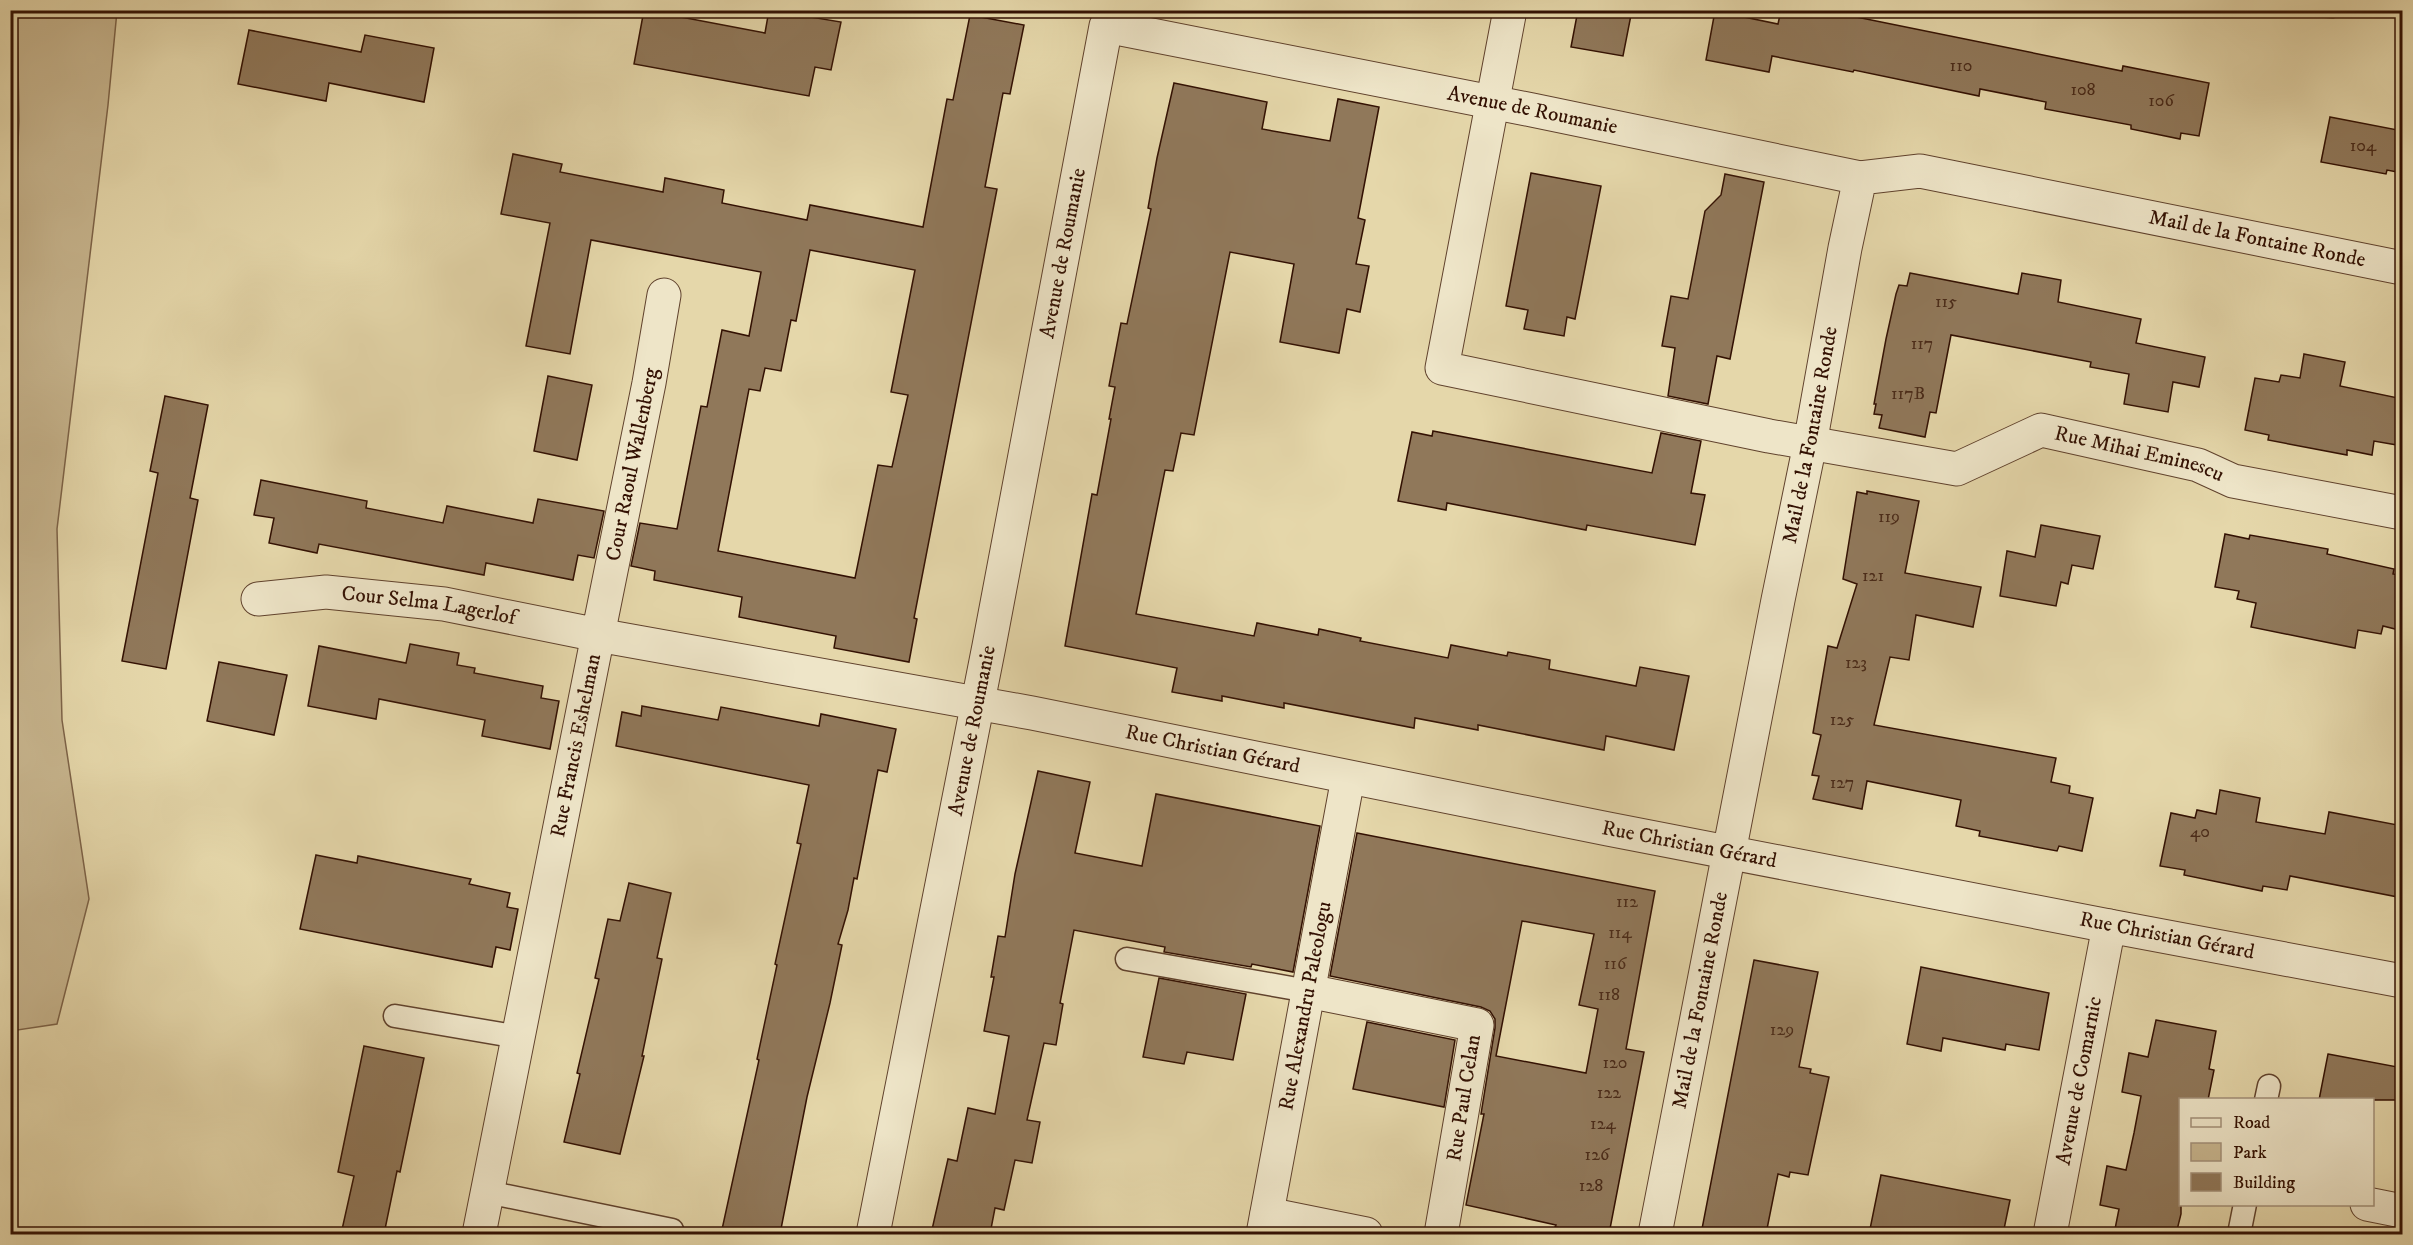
<svg xmlns="http://www.w3.org/2000/svg" width="2413" height="1245" font-family="'IM FELL DW Pica',serif">
<rect width="100%" height="100%" fill="#e5d7aa"/>
<filter id="stains"><feTurbulence type="fractalNoise" baseFrequency=".00333" numOctaves="4"/><feColorMatrix values="0 0 0 0 .2 0 0 0 0 .09 0 0 0 0 .02 0 0 0 .5 -.17"/></filter>
<radialGradient id="worn" r=".72"><stop offset=".6" stop-color="#630" stop-opacity="0"/><stop offset="1" stop-color="#630" stop-opacity=".3"/></radialGradient>
<g fill="#c7b58e" stroke="#7d6348" stroke-width="1.5">
<path d="M 17,11 L 117,11 L 108,105 L 57,529 L 62,720 L 89,899 L 57,1024 L 11,1031 L 10,310 L 19,121 Z"/>
<path d="M 2255,11 L 2356,10 L 2356,11 L 2333,18 Z"/>
</g>
<g fill="#90785a" stroke="#331103" stroke-width="1.5" fill-rule="evenodd">
<path d="M 644,10 L 765,33 L 769,10 L 841,22 L 831,70 L 815,67 L 809,96 L 634,64 Z"/>
<path d="M 1578,10 L 1632,10 L 1623,56 L 1571,47 Z"/>
<path d="M 1781,10 L 1822,10 L 2122,71 L 2123,66 L 2209,83 L 2199,136 L 2181,133 L 2180,139 L 2131,129 L 2131,125 L 2045,109 L 2046,102 L 1980,89 L 1979,96 L 1854,70 L 1853,72 L 1772,56 L 1769,72 L 1706,60 L 1715,11 L 1778,24 Z"/>
<path d="M 970,15 L 1024,25 L 1010,94 L 1003,93 L 985,187 L 997,189 L 914,618 L 917,619 L 909,662 L 834,648 L 836,636 L 739,617 L 742,597 L 654,580 L 655,571 L 631,566 L 640,523 L 677,529 L 701,406 L 707,407 L 722,330 L 749,336 L 761,272 L 591,240 L 570,354 L 526,346 L 550,223 L 501,214 L 513,154 L 562,164 L 560,172 L 663,192 L 665,178 L 724,190 L 722,203 L 807,220 L 810,205 L 923,227 L 947,99 L 953,100 ZM 810,250 L 915,270 L 891,392 L 908,395 L 892,467 L 878,465 L 855,578 L 718,551 L 749,389 L 760,391 L 765,368 L 781,371 L 791,320 L 796,321 Z"/>
<path d="M 249,30 L 361,52 L 365,35 L 434,48 L 424,102 L 329,83 L 326,101 L 238,84 Z"/>
<path d="M 1174,83 L 1267,102 L 1262,129 L 1330,141 L 1338,99 L 1379,107 L 1358,218 L 1365,220 L 1356,264 L 1369,266 L 1360,312 L 1347,309 L 1339,353 L 1280,342 L 1294,264 L 1230,252 L 1194,435 L 1181,433 L 1173,471 L 1165,470 L 1136,614 L 1254,636 L 1257,623 L 1318,635 L 1319,629 L 1361,638 L 1360,641 L 1448,658 L 1451,645 L 1507,656 L 1508,652 L 1550,660 L 1549,669 L 1636,686 L 1640,667 L 1689,676 L 1674,750 L 1606,736 L 1604,750 L 1478,725 L 1478,730 L 1415,718 L 1414,728 L 1284,703 L 1284,708 L 1222,696 L 1222,701 L 1172,692 L 1177,668 L 1065,646 L 1092,494 L 1097,495 L 1111,419 L 1109,419 L 1115,387 L 1109,386 L 1121,323 L 1127,324 L 1151,209 L 1148,208 L 1157,158 Z"/>
<path d="M 2330,117 L 2403,131 L 2403,173 L 2387,170 L 2386,174 L 2321,162 Z"/>
<path d="M 1531,173 L 1601,186 L 1575,319 L 1567,317 L 1564,336 L 1524,329 L 1528,310 L 1506,306 Z"/>
<path d="M 1725,174 L 1764,182 L 1730,359 L 1717,356 L 1708,404 L 1668,396 L 1675,348 L 1662,346 L 1671,296 L 1688,299 L 1705,211 L 1721,195 Z"/>
<path d="M 1910,273 L 2018,294 L 2022,273 L 2061,280 L 2058,302 L 2141,319 L 2136,343 L 2205,357 L 2199,387 L 2173,382 L 2168,412 L 2124,404 L 2129,374 L 2090,367 L 2091,362 L 1951,335 L 1936,413 L 1930,412 L 1925,437 L 1879,428 L 1882,415 L 1874,414 L 1876,404 L 1874,404 L 1886,339 L 1896,294 L 1899,285 L 1907,286 Z"/>
<path d="M 2304,354 L 2345,362 L 2340,386 L 2403,399 L 2403,446 L 2374,441 L 2372,455 L 2347,450 L 2347,455 L 2268,440 L 2269,435 L 2245,430 L 2255,378 L 2279,382 L 2281,375 L 2300,378 Z"/>
<path d="M 548,376 L 592,385 L 577,460 L 534,451 Z"/>
<path d="M 165,396 L 208,405 L 190,498 L 198,500 L 166,669 L 122,661 L 158,473 L 150,471 Z"/>
<path d="M 1433,431 L 1652,473 L 1661,433 L 1701,441 L 1691,493 L 1705,495 L 1695,545 L 1587,525 L 1586,530 L 1447,503 L 1446,510 L 1398,501 L 1412,432 L 1432,436 Z"/>
<path d="M 261,480 L 367,501 L 366,508 L 443,523 L 447,506 L 533,523 L 538,499 L 604,511 L 594,558 L 578,555 L 573,580 L 486,563 L 484,575 L 319,544 L 317,553 L 269,543 L 274,518 L 254,515 Z"/>
<path d="M 1867,491 L 1919,501 L 1905,573 L 1981,587 L 1973,627 L 1916,615 L 1909,660 L 1890,657 L 1874,725 L 2056,758 L 2051,782 L 2070,786 L 2069,793 L 2093,798 L 2082,851 L 2059,846 L 2057,851 L 1979,836 L 1980,831 L 1956,826 L 1961,800 L 1867,781 L 1862,809 L 1813,799 L 1819,776 L 1812,775 L 1821,735 L 1813,733 L 1828,646 L 1837,648 L 1857,584 L 1843,579 L 1857,492 L 1867,494 Z"/>
<path d="M 2041,525 L 2100,536 L 2093,569 L 2072,565 L 2068,584 L 2061,582 L 2056,606 L 2000,596 L 2007,551 L 2035,557 Z"/>
<path d="M 2225,534 L 2249,539 L 2250,535 L 2328,549 L 2327,554 L 2394,569 L 2393,574 L 2403,576 L 2403,631 L 2383,626 L 2381,634 L 2358,630 L 2355,648 L 2251,627 L 2256,603 L 2237,599 L 2239,591 L 2215,587 Z"/>
<path d="M 410,644 L 459,653 L 457,665 L 475,668 L 474,673 L 543,686 L 541,698 L 559,701 L 550,749 L 482,736 L 485,720 L 379,699 L 376,719 L 308,706 L 319,646 L 406,663 Z"/>
<path d="M 219,662 L 287,675 L 274,735 L 207,721 Z"/>
<path d="M 642,706 L 718,720 L 721,707 L 819,726 L 821,714 L 896,729 L 887,772 L 878,770 L 857,879 L 854,878 L 848,910 L 838,944 L 842,945 L 830,1003 L 807,1097 L 780,1234 L 721,1234 L 759,1060 L 757,1059 L 777,965 L 775,964 L 801,844 L 797,843 L 809,785 L 616,746 L 622,712 L 641,716 Z"/>
<path d="M 1038,771 L 1090,782 L 1075,853 L 1142,866 L 1156,794 L 1320,826 L 1293,972 L 1252,964 L 1251,967 L 1164,952 L 1165,947 L 1074,930 L 1060,1003 L 1063,1004 L 1056,1045 L 1044,1043 L 1027,1120 L 1040,1122 L 1032,1163 L 1015,1160 L 1004,1210 L 995,1208 L 990,1234 L 931,1234 L 948,1159 L 957,1161 L 968,1108 L 995,1114 L 1009,1036 L 984,1031 L 994,977 L 991,977 L 998,936 L 1005,937 L 1015,874 Z"/>
<path d="M 2220,790 L 2260,798 L 2256,822 L 2325,834 L 2329,812 L 2403,826 L 2403,898 L 2290,876 L 2287,890 L 2263,886 L 2262,891 L 2184,875 L 2185,870 L 2160,866 L 2171,813 L 2195,818 L 2197,810 L 2216,814 Z"/>
<path d="M 1357,833 L 1655,891 L 1626,1049 L 1644,1052 L 1609,1234 L 1593,1234 L 1555,1227 L 1556,1225 L 1466,1205 L 1484,1114 L 1481,1114 L 1495,1028 L 1495,1019 L 1490,1011 L 1481,1007 L 1330,976 ZM 1522,921 L 1594,934 L 1579,1005 L 1598,1009 L 1586,1073 L 1496,1056 Z"/>
<path d="M 316,855 L 357,863 L 358,856 L 471,879 L 469,884 L 510,893 L 507,907 L 518,909 L 510,950 L 496,947 L 492,967 L 300,929 Z"/>
<path d="M 629,883 L 671,893 L 657,958 L 662,959 L 642,1056 L 644,1056 L 620,1154 L 564,1142 L 580,1074 L 577,1073 L 599,979 L 595,978 L 608,919 L 620,921 Z"/>
<path d="M 1754,960 L 1818,972 L 1799,1067 L 1811,1069 L 1810,1073 L 1829,1077 L 1808,1175 L 1790,1172 L 1789,1177 L 1778,1174 L 1766,1234 L 1701,1234 Z"/>
<path d="M 1921,967 L 2049,993 L 2039,1050 L 2006,1044 L 2005,1050 L 1943,1038 L 1941,1051 L 1907,1044 Z"/>
<path d="M 1159,978 L 1246,994 L 1233,1060 L 1187,1052 L 1184,1064 L 1143,1057 Z"/>
<path d="M 2156,1020 L 2216,1031 L 2209,1069 L 2214,1070 L 2208,1100 L 2181,1100 L 2181,1214 L 2176,1234 L 2114,1234 L 2119,1209 L 2100,1205 L 2107,1166 L 2126,1170 L 2134,1133 L 2141,1096 L 2122,1092 L 2129,1053 L 2148,1057 Z"/>
<path d="M 1367,1022 L 1455,1040 L 1444,1107 L 1353,1089 Z"/>
<path d="M 364,1046 L 424,1058 L 400,1172 L 397,1171 L 384,1234 L 341,1234 L 354,1176 L 338,1172 Z"/>
<path d="M 2328,1054 L 2403,1068 L 2403,1100 L 2319,1100 Z"/>
<path d="M 1881,1175 L 2010,1200 L 2003,1234 L 1869,1234 Z"/>
</g>
<g fill="none" stroke-linecap="round" stroke-linejoin="round">
<defs>
<g id="service">
<path d="M 1127,959 L 1308,991"/>
<path d="M 395,1016 L 519,1037"/>
<path d="M 2266,1100 L 2269,1086"/>
<path d="M 487,1192 L 672,1230"/>
<path d="M 2239,1234 L 2245,1204"/>
</g>
<g id="minor">
<path id="s1" d="M 1510,10 L 1442,368 L 1769,436 L 1957,469 L 2041,430 L 2198,465 L 2233,481 L 2402,513"/>
<path id="s2" d="M 258,599 L 326,592 L 444,604 L 598,635 L 649,383 L 664,295"/>
<path d="M 1308,991 L 1477,1025 L 1441,1234"/>
<path d="M 2367,1204 L 2402,1211"/>
<path d="M 1267,1214 L 1366,1234"/>
<path id="s3" d="M 479,1234 L 598,635 L 1032,713 L 1608,829 L 2109,926"/>
<path id="s4" d="M 873,1234 L 989,646 L 1106,26 L 1532,110 L 1860,178"/>
<path id="s5" d="M 1263,1234 L 1348,778"/>
<path id="s6" d="M 1655,1234 L 1778,600 L 1810,444 L 1845,248 L 1860,178 L 1920,171 L 2402,268"/>
</g>
<g id="tertiary">
<path id="s7" d="M 2050,1234 L 2109,926 L 2402,981"/>
</g>
</defs>
<use href="#service" stroke="#60422d" stroke-width="25"/>
<use href="#minor" stroke="#60422d" stroke-width="35"/>
<use href="#tertiary" stroke="#60422d" stroke-width="35"/>
<use href="#service" stroke="#eee5c8" stroke-width="22"/>
<use href="#minor" stroke="#eee5c8" stroke-width="33"/>
<use href="#tertiary" stroke="#eee5c8" stroke-width="33"/>
</g>
<g text-anchor="middle" dominant-baseline="central" stroke-width="4.5" stroke-linejoin="round" paint-order="stroke">
<g font-size="18" fill="#4a2b19">
<text x="1961" y="66">110</text>
<text x="2083" y="90">108</text>
<text x="2161" y="101">106</text>
<text x="2363" y="146">104</text>
<text x="1946" y="302">115</text>
<text x="1922" y="344">117</text>
<text x="1908" y="394">117B</text>
<text x="1889" y="517">119</text>
<text x="1873" y="576">121</text>
<text x="1856" y="663">123</text>
<text x="1842" y="720">125</text>
<text x="1842" y="783">127</text>
<text x="2200" y="832">40</text>
<text x="1627" y="902">112</text>
<text x="1620" y="933">114</text>
<text x="1615" y="964">116</text>
<text x="1609" y="995">118</text>
<text x="1782" y="1030">129</text>
<text x="1615" y="1063">120</text>
<text x="1609" y="1093">122</text>
<text x="1603" y="1124">124</text>
<text x="1597" y="1155">126</text>
<text x="1591" y="1186">128</text>
</g>
<g font-size="21" fill="#331103" stroke="#eee5c8">
<text stroke="none"><textPath href="#s4" startOffset="1665">Avenue de Roumanie</textPath></text>
<text stroke="none"><textPath href="#s6" startOffset="1480">Mail de la Fontaine Ronde</textPath></text>
<text stroke="none"><textPath href="#s4" startOffset="999">Avenue de Roumanie</textPath></text>
<text stroke="none"><textPath href="#s6" startOffset="814">Mail de la Fontaine Ronde</textPath></text>
<text stroke="none"><textPath href="#s1" startOffset="1083">Rue Mihai Eminescu</textPath></text>
<text stroke="none"><textPath href="#s2" startOffset="518">Cour Raoul Wallenberg</textPath></text>
<text stroke="none"><textPath href="#s2" startOffset="172">Cour Selma Lagerlof</textPath></text>
<text stroke="none"><textPath href="#s4" startOffset="513">Avenue de Roumanie</textPath></text>
<text stroke="none"><textPath href="#s3" startOffset="498">Rue Francis Eshelman</textPath></text>
<text stroke="none"><textPath href="#s3" startOffset="1236">Rue Christian Gérard</textPath></text>
<text stroke="none"><textPath href="#s3" startOffset="1722">Rue Christian Gérard</textPath></text>
<text transform="translate(2167 936) rotate(11)">Rue Christian Gérard</text>
<text stroke="none"><textPath href="#s6" startOffset="238">Mail de la Fontaine Ronde</textPath></text>
<text stroke="none"><textPath href="#s5" startOffset="232">Rue Alexandru Paleologu</textPath></text>
<text stroke="none"><textPath href="#s7" startOffset="156">Avenue de Comarnic</textPath></text>
<text transform="translate(1464 1098) rotate(-81)">Rue Paul Celan</text>
</g>
</g>
<rect width="2413" height="1245" fill="none" stroke="#e5d7aa" stroke-width="36"/>
<rect x="12" y="12" width="2389" height="1221" fill="none" stroke="#331103" stroke-width="3"/>
<rect x="18" y="18" width="2377" height="1209" fill="none" stroke="#331103" stroke-width="1.5"/>
<rect x="2179" y="1098" width="195" height="108" fill="#eee5c8" stroke="#a39079" stroke-width="1.5"/>
<rect x="2191" y="1118" width="30" height="9" fill="#eee5c8" stroke="#a39079" stroke-width="1.5"/>
<text x="2233" y="1128" font-size="18" fill="#331103">Road</text>
<rect x="2191" y="1143" width="30" height="18" fill="#c7b58e" stroke="#a39079" stroke-width="1.5"/>
<text x="2233" y="1158" font-size="18" fill="#331103">Park</text>
<rect x="2191" y="1173" width="30" height="18" fill="#90785a" stroke="#a39079" stroke-width="1.5"/>
<text x="2233" y="1188" font-size="18" fill="#331103">Building</text>
<rect width="100%" height="100%" filter="url(#stains)"/>
<rect width="100%" height="100%" fill="url(#worn)"/>
</svg>
